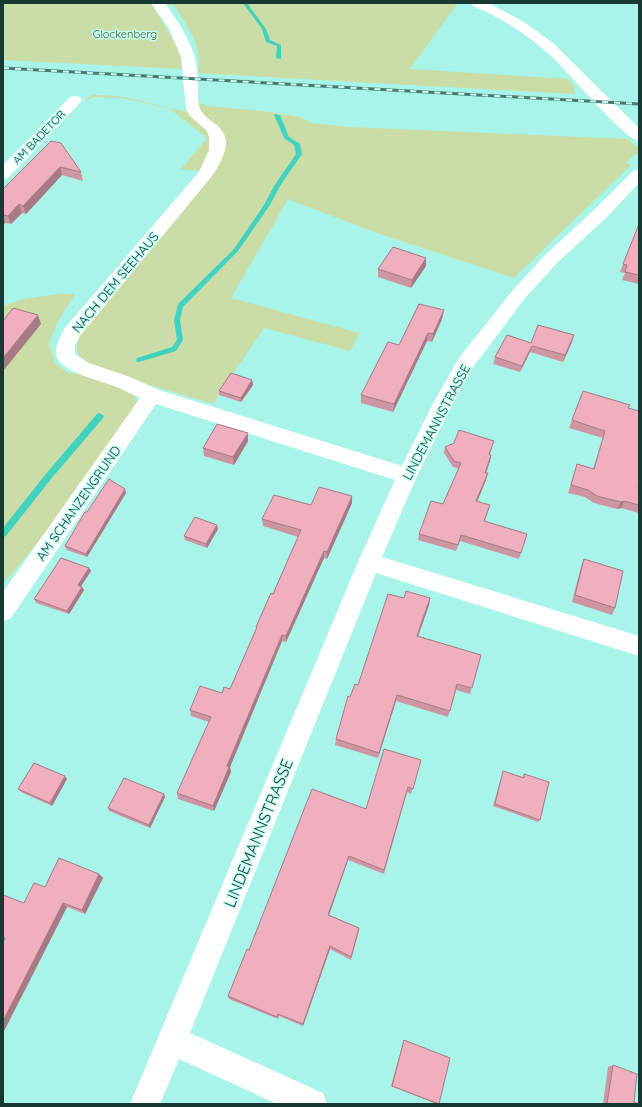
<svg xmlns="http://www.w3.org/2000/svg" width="642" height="1107" font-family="Quicksand,sans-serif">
<rect width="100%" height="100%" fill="#a9f4e8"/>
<g fill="#cbdda7">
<path d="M 3,3 L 151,3 L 181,52 L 182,69 L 3,60 Z"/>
<path d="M 164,3 L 458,3 L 410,69 L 568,79 L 574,86 L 575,94 L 197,73 C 204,48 187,25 174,5 L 168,5 Z"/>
<path d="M 95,95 C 132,94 157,108 192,112 L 213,139 L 203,168 L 197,171 L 181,169 L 207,138 L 170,109 L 123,98 L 92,97 L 87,102 L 86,99 L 91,96 Z"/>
<path d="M 196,101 L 207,106 L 262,111 L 300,117 L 311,123 L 351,127 L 628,139 L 639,149 L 639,155 L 635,154 L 626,163 L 631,165 L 514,278 L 371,231 L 288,199 L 231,298 L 359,333 L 350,351 L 264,328 L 213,404 L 90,367 C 72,353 76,347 83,327 L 222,151 Z"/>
<path d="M 58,294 L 75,294 L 57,323 L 49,344 L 55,363 L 68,373 L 82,374 L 112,383 L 134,394 L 137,401 L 129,422 L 50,528 L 3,584 L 3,306 L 24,299 Z"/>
</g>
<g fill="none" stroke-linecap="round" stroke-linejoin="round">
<g fill="#42d2c0" fill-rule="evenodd">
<path d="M 243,3 L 247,3 L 266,29 L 270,40 L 281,45 L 281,59 L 276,58 L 277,46 L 266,42 L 262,29 Z"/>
<path d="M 275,114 L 280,115 L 289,137 L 300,144 L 302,154 L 280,186 L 270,205 L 238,251 L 183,307 L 180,320 L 183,340 L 176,351 L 139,362 L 137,362 L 136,360 L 137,358 L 172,347 L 177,340 L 174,320 L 178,304 L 234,249 L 264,205 L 274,186 L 296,154 L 294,145 L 284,138 L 274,115 Z"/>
<path d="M 100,413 L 104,416 L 103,418 L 51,479 L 6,536 L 3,537 L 3,528 L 45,475 L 97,414 Z"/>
</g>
<g fill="#fff" fill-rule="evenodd">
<path d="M 151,3 L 165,3 C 179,23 194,44 197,69 C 199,81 196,97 200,109 C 206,122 225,124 226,142 C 226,154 218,167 212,176 L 79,337 L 75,345 L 75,354 L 89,363 L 130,377 L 159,390 L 402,466 L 433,403 L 459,358 L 513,290 L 546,254 L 594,210 L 633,171 L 639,169 L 639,183 L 606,218 L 558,262 L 525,298 L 473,367 L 453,403 L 417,476 L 382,557 L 639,636 L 639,656 L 376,573 L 190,1033 L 323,1093 L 327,1104 L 277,1104 L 179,1059 L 160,1104 L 130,1104 L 358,562 L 395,480 L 156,404 L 11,618 L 3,621 L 3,592 L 140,398 C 131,394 123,389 114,386 C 101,381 63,372 57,358 C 53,349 60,338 64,329 L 199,172 L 209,150 L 209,136 L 206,130 L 190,116 L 186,109 L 181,57 L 169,29 Z"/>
<path d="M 471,3 L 489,3 L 492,5 L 524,22 L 554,44 L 639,128 L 639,141 C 620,136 569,72 551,56 C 528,35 502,18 473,6 Z"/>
<path d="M 75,96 L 80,97 L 82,100 L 80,103 L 9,177 L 3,179 L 3,165 L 70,97 Z"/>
</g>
<defs>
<path id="rail" d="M 3,68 L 639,104"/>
</defs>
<use href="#rail" stroke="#497870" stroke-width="3"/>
<use href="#rail" stroke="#c3fff4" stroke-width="2" stroke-dasharray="6" stroke-linecap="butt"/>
</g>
<g fill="#ce96a3">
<path d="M 61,143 L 81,172 L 83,181 L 62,175 L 26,214 L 22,213 L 11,224 L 5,223 L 3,225 L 3,189 Z"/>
<path d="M 639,224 L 639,284 L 622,280 L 625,273 L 620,272 Z"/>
<path d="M 426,258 L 426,266 L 411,288 L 378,277 L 378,269 Z"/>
<path d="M 444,310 L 442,319 L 432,342 L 427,341 L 393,412 L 361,403 L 361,395 L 399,345 Z"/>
<path d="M 572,342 L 563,362 L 530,352 L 520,372 L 493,364 L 495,357 L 531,343 Z"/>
<path d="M 252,380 L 253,385 L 241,402 L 219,395 L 219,391 Z"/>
<path d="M 628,408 L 638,487 L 639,487 L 639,513 L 621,508 L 617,509 L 594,503 L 585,497 L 568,493 L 577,464 L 593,469 L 603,438 L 569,428 L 572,420 Z"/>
<path d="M 248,433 L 248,441 L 234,465 L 204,456 L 203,448 Z"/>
<path d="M 445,447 L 492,447 L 490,454 L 491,455 L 490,461 L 486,473 L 486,480 L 477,501 L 488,511 L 485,521 L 527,534 L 519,559 L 460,541 L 456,551 L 418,540 L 419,534 L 443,504 L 459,469 L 453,467 L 444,453 Z"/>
<path d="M 126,493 L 87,557 L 67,550 L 65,546 L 87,512 Z"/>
<path d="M 352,503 L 327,559 L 324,558 L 286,642 L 282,641 L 230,767 L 231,772 L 214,811 L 178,799 L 177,793 L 209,722 L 191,716 L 190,710 L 230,689 L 256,630 L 256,627 L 273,594 L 298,537 L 263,526 L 262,519 L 311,505 Z"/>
<path d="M 217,525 L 218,529 L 207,548 L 185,540 L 184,536 Z"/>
<path d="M 584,559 L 615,608 L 612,615 L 572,602 L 581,566 Z"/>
<path d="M 89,568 L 91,571 L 81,586 L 82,587 L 84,590 L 69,614 L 36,603 L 34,599 Z"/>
<path d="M 404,598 L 429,605 L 418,636 L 481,655 L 470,694 L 456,690 L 448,717 L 396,701 L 378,758 L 335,745 L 336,739 L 350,697 L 358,685 Z"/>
<path d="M 421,760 L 411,794 L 407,792 L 384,874 L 348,860 L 329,915 L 359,928 L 359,931 L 351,960 L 330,949 L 303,1026 L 279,1016 L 278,1019 L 229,999 L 228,996 L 249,950 L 366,809 Z"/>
<path d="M 503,771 L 523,777 L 524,774 L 540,820 L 538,822 L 493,806 Z"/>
<path d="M 67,779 L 52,806 L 21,792 L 18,789 Z"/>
<path d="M 164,794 L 165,797 L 150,828 L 109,811 L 108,808 Z"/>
<path d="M 99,874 L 103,878 L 85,914 L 67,907 L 3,1033 L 3,942 L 4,940 L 3,939 L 3,895 L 24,903 L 45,887 Z"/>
<path d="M 404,1040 L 439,1104 L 436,1104 L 391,1086 Z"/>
<path d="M 613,1065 L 634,1102 L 639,1104 L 603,1104 L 608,1067 Z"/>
</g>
<g fill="#a77a85">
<path d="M 60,167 L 62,175 L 26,214 L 23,206 Z"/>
<path d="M 19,204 L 22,213 L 11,224 L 8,216 Z"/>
<path d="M 3,216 L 5,223 L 3,225 Z"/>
<path d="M 426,258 L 426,266 L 411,288 L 412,280 Z"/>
<path d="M 444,310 L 442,319 L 432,342 L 433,334 Z"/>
<path d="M 38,315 L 41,324 L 3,371 L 3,358 Z"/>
<path d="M 428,333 L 427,341 L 393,412 L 394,404 Z"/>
<path d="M 574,335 L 572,342 L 563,362 L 565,355 Z"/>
<path d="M 532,346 L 530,352 L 520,372 L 522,366 Z"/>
<path d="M 252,380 L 253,385 L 241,402 L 241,398 Z"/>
<path d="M 248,433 L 248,441 L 234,465 L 233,457 Z"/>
<path d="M 491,455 L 490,461 L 484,479 L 485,473 Z"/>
<path d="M 488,473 L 486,480 L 475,507 L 476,501 Z"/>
<path d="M 125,489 L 126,493 L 87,557 L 86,554 Z"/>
<path d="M 352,496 L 352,503 L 327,559 L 327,552 Z"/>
<path d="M 624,501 L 621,508 L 617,509 L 621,502 Z"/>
<path d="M 217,525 L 218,529 L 207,548 L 206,544 Z"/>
<path d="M 324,551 L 324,558 L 286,642 L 286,636 Z"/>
<path d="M 89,568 L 91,571 L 79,589 L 78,585 Z"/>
<path d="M 82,587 L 84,590 L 69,614 L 67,611 Z"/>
<path d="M 430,598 L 429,605 L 416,642 L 417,636 Z"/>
<path d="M 282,635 L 282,641 L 230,767 L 231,772 L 214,811 L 213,806 L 227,766 Z"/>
<path d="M 397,695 L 396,701 L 378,758 L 379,753 Z"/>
<path d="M 65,776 L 67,779 L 52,806 L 50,803 Z"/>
<path d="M 164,794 L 165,797 L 150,828 L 149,825 Z"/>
<path d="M 349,856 L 348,860 L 328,918 L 328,915 Z"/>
<path d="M 99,874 L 103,878 L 85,914 L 82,910 Z"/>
<path d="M 63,903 L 67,907 L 3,1033 L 3,1021 Z"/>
<path d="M 330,946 L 330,949 L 303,1026 L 303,1024 Z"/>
</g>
<g fill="#efafbe" stroke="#a77a85">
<path d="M 51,141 L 61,143 L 81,172 L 60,167 L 23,206 L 19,204 L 8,216 L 3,215 L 3,189 Z"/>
<path d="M 639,224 L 639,275 L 625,272 L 627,265 L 623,264 Z"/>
<path d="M 393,247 L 426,258 L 412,280 L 378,269 Z"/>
<path d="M 419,304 L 444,310 L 433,334 L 428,333 L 394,404 L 361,395 L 388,342 L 399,345 Z"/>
<path d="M 13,308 L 38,315 L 3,358 L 3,321 Z"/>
<path d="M 538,325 L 574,335 L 565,355 L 532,346 L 522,366 L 495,357 L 507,335 L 531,343 Z"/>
<path d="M 231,373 L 252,380 L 241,398 L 219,391 Z"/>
<path d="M 583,391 L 630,405 L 628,408 L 639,411 L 639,483 L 638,487 L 639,487 L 639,505 L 624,501 L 621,502 L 597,496 L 588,490 L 571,485 L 577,464 L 594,469 L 605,431 L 572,420 Z"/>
<path d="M 217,424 L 248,433 L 233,457 L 203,448 Z"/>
<path d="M 459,430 L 494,441 L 489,454 L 491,455 L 485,473 L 488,473 L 476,501 L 490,505 L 484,521 L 527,534 L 521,553 L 461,535 L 458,545 L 419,534 L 431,501 L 443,504 L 461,463 L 454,461 L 445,447 L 454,443 Z"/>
<path d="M 109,479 L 125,489 L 86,554 L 65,546 L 85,512 L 87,512 Z"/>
<path d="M 319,487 L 352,496 L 327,552 L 324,551 L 286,636 L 282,635 L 227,766 L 229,767 L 213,806 L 177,793 L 211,717 L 190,710 L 200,686 L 222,693 L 224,687 L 230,689 L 257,627 L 256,627 L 271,593 L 273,594 L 301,530 L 262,519 L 274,495 L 311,505 Z"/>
<path d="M 195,517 L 217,525 L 206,544 L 184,536 Z"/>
<path d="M 61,558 L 89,568 L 78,585 L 82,587 L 67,611 L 34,599 Z"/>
<path d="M 584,559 L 623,571 L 615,608 L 575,595 Z"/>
<path d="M 406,591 L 430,598 L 417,636 L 481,655 L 472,688 L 457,684 L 450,711 L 397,695 L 379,753 L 336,739 L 348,696 L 350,697 L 355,684 L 358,685 L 388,594 L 404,598 Z"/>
<path d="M 384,749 L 421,760 L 413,789 L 408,787 L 384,870 L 349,856 L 328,915 L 359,928 L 351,957 L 330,946 L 303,1024 L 278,1014 L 277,1017 L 228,996 L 247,949 L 249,950 L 312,789 L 366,809 Z"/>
<path d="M 34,763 L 65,776 L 50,803 L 18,789 Z"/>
<path d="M 503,771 L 524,778 L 524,774 L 549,782 L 540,820 L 495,804 Z"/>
<path d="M 124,778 L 164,794 L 149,825 L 108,808 Z"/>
<path d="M 59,858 L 99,874 L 82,910 L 63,903 L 3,1021 L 3,942 L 5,938 L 3,938 L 3,895 L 24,903 L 34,883 L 45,887 Z"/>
<path d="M 404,1040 L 450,1058 L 439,1104 L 392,1086 Z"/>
<path d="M 613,1065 L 637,1074 L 634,1102 L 639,1104 L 607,1104 Z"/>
</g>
<g text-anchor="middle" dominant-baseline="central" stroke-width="3" stroke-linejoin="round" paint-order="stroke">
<g font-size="11" fill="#495b1a" stroke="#c3fff4">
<text x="125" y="34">Glockenberg</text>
</g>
<g font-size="11" fill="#183833" stroke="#c3fff4">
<text transform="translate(39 137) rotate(-46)">AM BADETOR</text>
</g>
<g font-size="13" fill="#183833" stroke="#c3fff4">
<text transform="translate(115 282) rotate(-50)">NACH DEM SEEHAUS</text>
<text transform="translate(436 422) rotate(-62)">LINDEMANNSTRASSE</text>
<text transform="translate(78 503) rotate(-55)">AM SCHANZENGRUND</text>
</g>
<g font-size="16" fill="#183833" stroke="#c3fff4">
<text transform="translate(258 833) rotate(-68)">LINDEMANNSTRASSE</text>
</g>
</g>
<rect width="642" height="1107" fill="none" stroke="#183833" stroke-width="8"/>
</svg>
